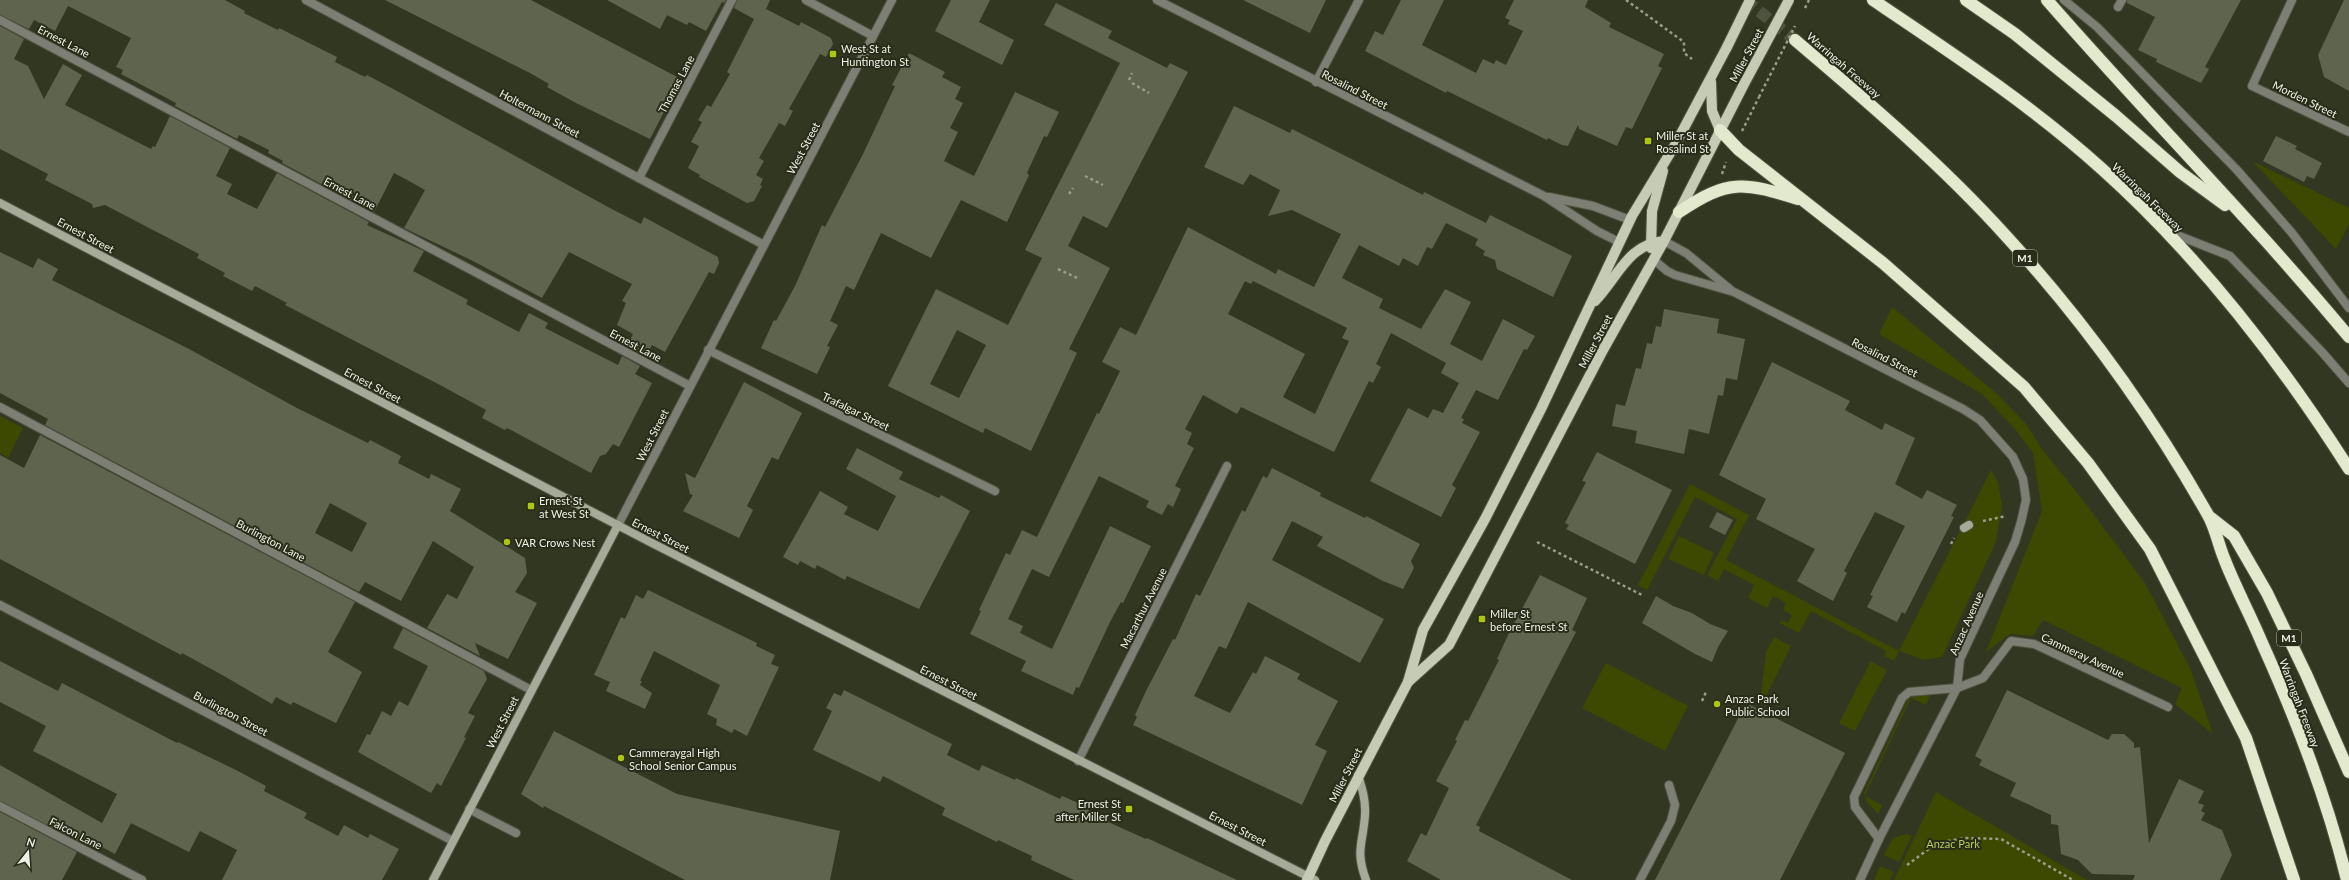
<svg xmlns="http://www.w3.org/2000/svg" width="2349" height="880" font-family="Lato,sans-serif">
<rect width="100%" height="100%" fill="#323722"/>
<g fill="#3d4800">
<path d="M 2252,161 L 2349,208 L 2349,224 L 2336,249 Z"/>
<path d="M 1892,307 L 1995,392 L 2026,424 L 2042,449 L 2083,500 L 2145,583 L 2190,668 L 2213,734 L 2175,704 L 2182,688 L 2043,620 L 2033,636 L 2010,634 L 1986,652 L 2042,511 L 2033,453 L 2015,429 L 1982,394 L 1879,334 Z"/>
<path d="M 0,416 L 23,428 L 8,458 L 0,453 Z"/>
<path d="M 1991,470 L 1998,482 L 2002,506 L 1996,542 L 1942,657 L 1924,660 L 1899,651 L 1894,661 L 1884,656 L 1886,651 L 1811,611 L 1799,633 L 1780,623 L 1781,620 L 1788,623 L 1792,615 L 1783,610 L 1786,603 L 1773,596 L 1767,608 L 1748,598 L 1754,585 L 1724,569 L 1718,581 L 1707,575 L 1737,519 L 1695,497 L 1647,590 L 1638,585 L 1690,484 L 1749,515 L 1726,560 L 1899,651 Z"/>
<path d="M 1679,536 L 1714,553 L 1704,575 L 1668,559 Z"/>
<path d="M 1774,637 L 1791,646 L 1762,704 L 1760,703 L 1766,652 Z"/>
<path d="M 1871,661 L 1887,670 L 1855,731 L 1839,723 Z"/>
<path d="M 1606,663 L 1688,706 L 1665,751 L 1582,708 Z"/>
<path d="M 1930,695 L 1926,705 L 1911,698 L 1868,789 L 1865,796 L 1882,805 L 1878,814 L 1867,802 L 1864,793 L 1908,700 L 1912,697 Z"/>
<path d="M 1936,792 L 2087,880 L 1894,880 Z"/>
<path d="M 1906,834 L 1912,836 L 1899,862 L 1884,855 L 1893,838 Z"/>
<path d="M 1880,866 L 1894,872 L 1890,880 L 1874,880 Z"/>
</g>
<g fill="#5e644d" fill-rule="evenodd">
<path d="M 0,0 L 225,0 L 245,11 L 244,13 L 278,30 L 279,28 L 337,57 L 335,62 L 365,77 L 367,75 L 397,91 L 608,207 L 641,224 L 644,217 L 664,228 L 718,257 L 719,263 L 714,274 L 709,272 L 665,352 L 652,345 L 646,356 L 627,346 L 633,334 L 617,325 L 626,303 L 622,301 L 632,284 L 569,252 L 542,298 L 473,261 L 404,228 L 425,190 L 409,181 L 394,173 L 374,212 L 282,163 L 283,161 L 268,153 L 269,150 L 239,135 L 237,139 L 175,106 L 176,103 L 121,74 L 123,70 L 116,67 L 131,38 L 68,6 L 55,31 L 34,20 L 29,29 L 0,15 Z"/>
<path d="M 385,0 L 531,0 L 681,79 L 650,139 L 576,103 L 547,87 L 549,84 L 530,73 Z"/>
<path d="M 607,0 L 726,0 L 724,3 L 722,2 L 706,31 L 689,22 L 687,25 L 667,15 L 660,29 Z"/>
<path d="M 737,0 L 770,0 L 766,9 L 799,26 L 801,22 L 831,38 L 833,44 L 826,57 L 820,54 L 789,109 L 793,111 L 785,126 L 779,123 L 759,158 L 764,161 L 756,175 L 763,179 L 760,185 L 762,186 L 754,201 L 747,203 L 699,177 L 700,175 L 688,168 L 699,146 L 691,142 L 702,122 L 698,120 L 707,105 L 711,107 L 730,74 L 727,72 L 754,19 L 734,8 Z"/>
<path d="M 951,0 L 990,0 L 979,22 L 1014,40 L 1002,65 L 935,31 Z"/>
<path d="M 1243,0 L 1326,0 L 1310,33 Z"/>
<path d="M 1401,0 L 1444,0 L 1422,45 L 1476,73 L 1483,59 L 1494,64 L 1496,60 L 1506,65 L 1523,31 L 1508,24 L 1510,20 L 1505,18 L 1514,0 L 1588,0 L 1585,7 L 1611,23 L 1609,27 L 1664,54 L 1658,66 L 1662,68 L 1632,129 L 1626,127 L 1617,146 L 1579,129 L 1578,125 L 1568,146 L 1562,145 L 1548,138 L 1547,140 L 1447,91 L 1446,93 L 1365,51 L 1375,31 L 1383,35 Z"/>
<path d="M 2127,0 L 2241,0 L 2205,67 L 2209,69 L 2201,83 L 2156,62 L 2157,59 L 2138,50 L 2155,17 L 2127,3 Z"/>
<path d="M 2344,0 L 2349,0 L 2349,91 L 2324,77 L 2318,55 Z"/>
<path d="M 1056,3 L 1112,31 L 1108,38 L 1167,68 L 1170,63 L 1188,72 L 1107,228 L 1083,216 L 1068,246 L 1110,268 L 1069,349 L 1077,353 L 1031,451 L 985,428 L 983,433 L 888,386 L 936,289 L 1008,325 L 1042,258 L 1025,250 L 1120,63 L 1044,25 ZM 957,330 L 986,345 L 959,398 L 930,384 Z"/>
<path d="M 0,26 L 24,39 L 14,59 L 28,66 L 44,99 L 63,64 L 82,75 L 65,105 L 151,149 L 153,146 L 155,147 L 170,116 L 230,148 L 216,176 L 232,184 L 227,194 L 257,209 L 277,173 L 369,222 L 367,225 L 424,251 L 413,271 L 468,300 L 466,304 L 519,332 L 529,313 L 548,323 L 545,328 L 618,365 L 622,356 L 640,366 L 635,374 L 652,383 L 619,447 L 613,444 L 606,454 L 600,456 L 591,473 L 507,428 L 505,430 L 482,418 L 486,410 L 440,385 L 285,305 L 287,303 L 255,286 L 252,291 L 223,276 L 225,273 L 197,258 L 199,254 L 105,205 L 93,208 L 92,204 L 45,180 L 48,174 L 0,149 Z"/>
<path d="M 909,53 L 945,72 L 942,77 L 961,87 L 955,99 L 963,103 L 950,128 L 958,132 L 944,161 L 974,176 L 1015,92 L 1059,112 L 1047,137 L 1044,136 L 1027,173 L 1029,175 L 1007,222 L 961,200 L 931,258 L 881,233 L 854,290 L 846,286 L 830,321 L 838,325 L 827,346 L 830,347 L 817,374 L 761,348 L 774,320 L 776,321 L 795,286 L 822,225 L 825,227 L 863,154 L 895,86 L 892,85 Z"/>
<path d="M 1234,106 L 1290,133 L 1292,129 L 1423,195 L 1424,192 L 1486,223 L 1490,215 L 1572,256 L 1553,297 L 1497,269 L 1495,260 L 1483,255 L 1485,251 L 1475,245 L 1478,239 L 1446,223 L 1432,249 L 1427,247 L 1418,266 L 1403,258 L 1399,266 L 1359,245 L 1342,278 L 1383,299 L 1379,308 L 1421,329 L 1445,289 L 1471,302 L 1450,344 L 1482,361 L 1503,319 L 1535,336 L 1527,350 L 1524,349 L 1498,400 L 1476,390 L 1461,418 L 1464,419 L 1462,423 L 1480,432 L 1452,485 L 1456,488 L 1441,517 L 1370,481 L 1408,408 L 1428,418 L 1433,409 L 1443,413 L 1459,383 L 1441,373 L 1446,363 L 1391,333 L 1376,364 L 1381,367 L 1373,383 L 1369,381 L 1334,452 L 1241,407 L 1237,414 L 1203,395 L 1185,429 L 1192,433 L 1187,444 L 1194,448 L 1175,486 L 1181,489 L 1173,507 L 1168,504 L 1162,515 L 1146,507 L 1149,501 L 1099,476 L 1049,577 L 1032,569 L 1008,619 L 1023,626 L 1020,633 L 1052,649 L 1110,526 L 1151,546 L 1123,603 L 1121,602 L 1111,620 L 1079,688 L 1076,687 L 1073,695 L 1021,671 L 1026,661 L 970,634 L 981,611 L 979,610 L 1006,553 L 1010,555 L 1022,530 L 1037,537 L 1097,413 L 1099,414 L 1120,371 L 1102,362 L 1120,327 L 1136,335 L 1188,227 L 1276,274 L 1278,269 L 1314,287 L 1341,234 L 1292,210 L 1268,216 L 1280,190 L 1250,174 L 1243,185 L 1204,167 ZM 1245,281 L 1251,284 L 1253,281 L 1347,328 L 1342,338 L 1349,341 L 1315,414 L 1283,397 L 1305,354 L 1228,314 Z"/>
<path d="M 2276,136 L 2297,146 L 2295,149 L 2322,163 L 2314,179 L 2307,176 L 2304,182 L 2263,161 Z"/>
<path d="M 0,252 L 33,268 L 38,258 L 58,269 L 52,280 L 189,349 L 297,408 L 368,443 L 370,440 L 401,456 L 398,463 L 429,479 L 431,474 L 461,489 L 450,511 L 525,558 L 527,573 L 515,592 L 537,603 L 508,659 L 475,643 L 480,656 L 427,628 L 447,594 L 457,599 L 474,567 L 433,541 L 401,601 L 365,582 L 359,592 L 45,425 L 48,419 L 0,393 ZM 330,503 L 367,523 L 352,552 L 315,533 Z"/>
<path d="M 1664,309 L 1719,319 L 1717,333 L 1745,339 L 1737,380 L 1726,378 L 1723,396 L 1718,395 L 1709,434 L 1689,429 L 1684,454 L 1635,443 L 1637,431 L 1612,426 L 1616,404 L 1625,406 L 1636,368 L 1641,369 L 1647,343 L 1652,344 L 1656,326 L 1661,327 Z"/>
<path d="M 1772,362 L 1850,401 L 1845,410 L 1882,430 L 1885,423 L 1915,438 L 1895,484 L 1922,499 L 1927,490 L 1957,505 L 1951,516 L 1954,517 L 1905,614 L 1902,612 L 1897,622 L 1867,607 L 1873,596 L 1870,595 L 1905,526 L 1875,512 L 1844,571 L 1847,573 L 1833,601 L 1797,581 L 1815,549 L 1756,519 L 1766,499 L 1719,475 Z"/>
<path d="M 744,382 L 802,413 L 778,460 L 772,457 L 747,506 L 753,510 L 739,538 L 683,511 L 693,495 L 690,494 L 685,473 L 695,478 Z"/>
<path d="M 40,435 L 355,602 L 328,652 L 362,672 L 336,723 L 293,702 L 291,705 L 276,697 L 272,704 L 224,676 L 182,653 L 181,655 L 0,559 L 0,455 L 24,468 Z"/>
<path d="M 857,448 L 903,472 L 899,479 L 939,498 L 941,495 L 970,511 L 919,609 L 847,576 L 845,580 L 817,565 L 815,569 L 800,561 L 798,565 L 783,557 L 820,491 L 848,507 L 844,514 L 878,531 L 896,496 L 846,469 Z"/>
<path d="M 1597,452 L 1672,490 L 1635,564 L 1566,529 L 1569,525 L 1565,523 L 1586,482 L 1582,481 Z"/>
<path d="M 1272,468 L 1321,493 L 1320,496 L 1365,518 L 1366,516 L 1420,544 L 1411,561 L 1414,568 L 1403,589 L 1383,581 L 1317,546 L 1323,537 L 1292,521 L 1272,560 L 1384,619 L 1360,663 L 1248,602 L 1226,649 L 1219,646 L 1194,696 L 1230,713 L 1253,672 L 1256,674 L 1265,656 L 1300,674 L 1297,679 L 1338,701 L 1315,745 L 1327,751 L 1302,805 L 1133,725 L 1137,717 L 1135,715 L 1145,693 L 1173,639 L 1175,640 L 1196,594 L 1200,596 L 1242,510 L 1245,512 L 1263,476 L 1267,478 Z"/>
<path d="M 1717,512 L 1733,520 L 1725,535 L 1709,527 Z"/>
<path d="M 1540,575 L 1587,598 L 1572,630 L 1576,632 L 1476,825 L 1480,827 L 1479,831 L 1572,880 L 1441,880 L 1407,861 L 1421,833 L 1426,836 L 1449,788 L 1436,781 L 1457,741 L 1455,740 L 1465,720 L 1468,721 L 1499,660 L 1497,659 L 1508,635 Z"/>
<path d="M 648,590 L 757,643 L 756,646 L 775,655 L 771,664 L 779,667 L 747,736 L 734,729 L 732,733 L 716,725 L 717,719 L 707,714 L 720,685 L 654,651 L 640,681 L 642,681 L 640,685 L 652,693 L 645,709 L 606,691 L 610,682 L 594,675 L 621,617 L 625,619 L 636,595 L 643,599 Z"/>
<path d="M 1656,596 L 1673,606 L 1692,613 L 1710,624 L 1728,631 L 1718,647 L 1712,662 L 1695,654 L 1642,623 Z"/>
<path d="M 403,628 L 484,671 L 487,679 L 468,713 L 475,716 L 464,737 L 466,738 L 441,786 L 437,783 L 431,793 L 358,752 L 367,734 L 370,735 L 382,711 L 391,716 L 399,701 L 408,706 L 428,666 L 393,648 Z"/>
<path d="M 0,661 L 58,691 L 62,683 L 177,743 L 178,742 L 236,770 L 266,786 L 264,791 L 307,813 L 304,818 L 338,836 L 344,825 L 368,838 L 370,834 L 399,849 L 382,880 L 222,880 L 237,850 L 200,831 L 189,852 L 131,823 L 115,854 L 85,838 L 82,843 L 0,801 L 0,765 L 102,823 L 117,794 L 33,751 L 46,726 L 0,702 Z"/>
<path d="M 844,690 L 952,744 L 947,755 L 979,771 L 982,765 L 1015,780 L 1016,778 L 1060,799 L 1062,796 L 1090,808 L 1088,813 L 1146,839 L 1147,838 L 1237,880 L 1074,880 L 1031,860 L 1032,856 L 998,840 L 997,842 L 942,815 L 945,808 L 883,776 L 880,782 L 813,750 L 832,711 L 826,708 L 834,693 L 841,696 Z"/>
<path d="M 2007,690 L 2108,740 L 2112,734 L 2124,734 L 2134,743 L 2134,748 L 2140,747 L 2149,843 L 2179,779 L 2204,791 L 2198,803 L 2204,805 L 2201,811 L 2205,813 L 2201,820 L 2222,830 L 2232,855 L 2220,880 L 2133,880 L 2135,875 L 2092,874 L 2078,860 L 2061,854 L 2058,825 L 2051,824 L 2051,815 L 2010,796 L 2016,783 L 1979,765 L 1982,760 L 1975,756 Z"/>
<path d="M 1746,703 L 1845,753 L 1780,880 L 1655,880 Z"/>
<path d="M 554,731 L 677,794 L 840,831 L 830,880 L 685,880 L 544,806 L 543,808 L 521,794 Z"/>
<path d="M 0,812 L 77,852 L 62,880 L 0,880 Z"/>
</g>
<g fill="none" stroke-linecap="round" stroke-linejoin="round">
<path stroke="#4e533f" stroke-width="12" stroke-dasharray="12 6" stroke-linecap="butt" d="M 1745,0 L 1795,40"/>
<defs>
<g id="lane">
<path d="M 2064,0 L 2097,27 L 2237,170 L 2292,233 L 2349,308"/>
<path d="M 2118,7 L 2122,0"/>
<path d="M 0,20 L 690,386"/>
<path d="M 639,178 L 732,0"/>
<path d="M 2169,232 L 2230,256 L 2322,352 L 2349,383"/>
<path d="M 0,407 L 531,690"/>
<path d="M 0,806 L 142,880"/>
<path d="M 469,809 L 516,833"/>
<path d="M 1879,839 L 1855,807 L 1854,797 L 1902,698 L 1909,692 L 1957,688"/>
<path d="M 1640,880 L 1671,821 L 1675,805 L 1669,785"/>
</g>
<g id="street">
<path d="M 306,0 L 764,245"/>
<path d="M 806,0 L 873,36"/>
<path d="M 1157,0 L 1544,196 L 1597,231 L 1619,242"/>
<path d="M 2292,0 L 2252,86 L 2349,132"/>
<path d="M 1316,82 L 1359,0"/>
<path d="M 1549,197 L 1593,206 L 1630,220"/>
<path d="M 1664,241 L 1686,253 L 1731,290"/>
<path d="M 1654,260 L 1667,271 L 1675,275 L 1734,292 L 1963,409 L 1980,420 L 2013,457 L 2023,479 L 2026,500 L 2021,522 L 2015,542 L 1960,659 L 1957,688 L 1879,839 L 1860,880"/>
<path d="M 708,350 L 995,491"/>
<path d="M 618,525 L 892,0"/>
<path d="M 0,605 L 453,841"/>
<path d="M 1957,688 L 1983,678 L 2011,641 L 2034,644 L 2168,707"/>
<path d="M 1078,761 L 1227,466"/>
</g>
<g id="secondary">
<path d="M 0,203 L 650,542 L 1315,880"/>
<path d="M 1964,528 L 1969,525"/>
<path d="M 1358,775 C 1362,788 1366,801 1365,815 C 1363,844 1355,850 1366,880"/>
<path d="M 433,880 L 618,525"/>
</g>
<g id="primary">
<path d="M 1711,82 L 1712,111 L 1720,130"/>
<path d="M 1651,248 L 1652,211 L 1663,171"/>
<path d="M 1595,301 C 1618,277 1628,244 1664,241"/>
<path d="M 1408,682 L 1449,645 L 1603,350 L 1664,241 L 1743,86"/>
<path d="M 1307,880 L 1325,841 L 1408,682 L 1423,630 L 1485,519 L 1541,409 L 1632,216 L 1675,145 L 1727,47"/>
</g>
<g id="highway">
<path d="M 1873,0 C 1952,53 2031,105 2102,169 C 2200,257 2279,359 2349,469"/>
<path d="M 1966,0 L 2015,34 L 2116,116 L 2180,172 L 2225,205"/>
<path d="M 2047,0 C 2146,114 2253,221 2349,337"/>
<path d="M 1795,40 C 1868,102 1942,165 2006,236 C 2083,320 2152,416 2208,515 C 2216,529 2218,544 2224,558 C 2235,587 2250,614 2262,643 C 2295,716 2328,802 2347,880"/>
<path d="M 1720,130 L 1739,150 L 1883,263 L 2024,387 L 2088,463 L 2150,549 L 2246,738 L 2294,880"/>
<path d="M 1679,212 C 1728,179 1743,182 1798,199"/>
<path d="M 2211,518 L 2234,536 L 2267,593 L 2306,674 L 2349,772"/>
</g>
</defs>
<use href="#lane" stroke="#505541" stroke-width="10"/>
<use href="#street" stroke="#505541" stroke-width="10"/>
<use href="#secondary" stroke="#505541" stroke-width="10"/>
<use href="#primary" stroke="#505541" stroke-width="12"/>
<use href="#highway" stroke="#505541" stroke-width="14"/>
<g stroke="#989d8c" stroke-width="2.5" stroke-dasharray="3 3" stroke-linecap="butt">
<path d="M 1626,0 L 1684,42 L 1684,53 L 1692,59"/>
<path d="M 1129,80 L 1132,73"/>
<path d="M 1132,83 L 1149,93"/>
<path d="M 1742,131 L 1759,97"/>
<path d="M 1722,174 L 1726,162"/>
<path d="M 1085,176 L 1103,185"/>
<path d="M 1069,194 L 1073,188"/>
<path d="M 1058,269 L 1077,278"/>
<path d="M 1983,521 L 2006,516"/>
<path d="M 1537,542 L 1644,596"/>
<path d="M 1951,544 L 1954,538"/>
<path d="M 1702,701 L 1706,692"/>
<path d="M 1907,865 L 1937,843 L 1965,838 L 2001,839 L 2073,880"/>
</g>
<use href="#lane" stroke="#7d7f75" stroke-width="8"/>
<use href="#street" stroke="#7d7f75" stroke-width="8"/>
<use href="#secondary" stroke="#a6aa99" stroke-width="8"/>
<use href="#primary" stroke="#c5cbb5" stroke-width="10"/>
<use href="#highway" stroke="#e2e9cf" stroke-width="12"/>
<defs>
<g id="primary-bridge">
<path d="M 1727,47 L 1750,0"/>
<path d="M 1743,86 L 1789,0"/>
</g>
</defs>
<use href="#primary-bridge" stroke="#505541" stroke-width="12" stroke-linecap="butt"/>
<g stroke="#989d8c" stroke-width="2.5" stroke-dasharray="3 3" stroke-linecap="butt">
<path d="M 1805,8 L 1809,0"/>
<path d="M 1759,97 L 1795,26"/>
</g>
<use href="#primary-bridge" stroke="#c5cbb5" stroke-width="10"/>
</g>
<g fill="#acc613" stroke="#282c18" stroke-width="1.5">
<rect x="829" y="50" width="8" height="8" rx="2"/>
<rect x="1644" y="137" width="8" height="8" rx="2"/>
<rect x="527" y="502" width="8" height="8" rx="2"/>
<circle cx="507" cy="542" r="4"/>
<rect x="1478" y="615" width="8" height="8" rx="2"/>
<circle cx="1717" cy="704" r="4"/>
<circle cx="621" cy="758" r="4"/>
<rect x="1125" y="805" width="8" height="8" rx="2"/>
</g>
<g text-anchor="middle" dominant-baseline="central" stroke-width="4" stroke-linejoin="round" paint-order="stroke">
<g fill="#282c18" stroke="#b2b6a7" stroke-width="1">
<rect x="2013" y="250" width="24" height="16" rx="3"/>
<rect x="2277" y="630" width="24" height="16" rx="3"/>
</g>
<g font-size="10" font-weight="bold" fill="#edf1e4">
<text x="2025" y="258">M1</text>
<text x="2289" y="638">M1</text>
</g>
<g font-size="11" fill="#edf1e4" stroke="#282c18">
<text transform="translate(64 41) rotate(28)">Ernest Lane</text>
<text transform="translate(1746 55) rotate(-62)">Miller Street</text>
<text transform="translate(1844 65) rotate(41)">Warringah Freeway</text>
<text transform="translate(676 84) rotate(-62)">Thomas Lane</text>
<text transform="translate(1355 89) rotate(27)">Rosalind Street</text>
<text transform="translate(2305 99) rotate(26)">Morden Street</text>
<text transform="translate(540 113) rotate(28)">Holtermann Street</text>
<text transform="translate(803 148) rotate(-62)">West Street</text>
<text transform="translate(350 193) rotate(28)">Ernest Lane</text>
<text transform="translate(2148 197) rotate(44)">Warringah Freeway</text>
<text transform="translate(86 235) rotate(28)">Ernest Street</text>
<text transform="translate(1595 341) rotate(-62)">Miller Street</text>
<text transform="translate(636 345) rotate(28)">Ernest Lane</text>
<text transform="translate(1885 357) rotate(27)">Rosalind Street</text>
<text transform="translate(373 385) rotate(28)">Ernest Street</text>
<text transform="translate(856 411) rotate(26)">Trafalgar Street</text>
<text transform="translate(652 435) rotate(-63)">West Street</text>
<text transform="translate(661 535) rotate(27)">Ernest Street</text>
<text transform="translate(271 540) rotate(28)">Burlington Lane</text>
<text transform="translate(1143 608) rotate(-63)">Macarthur Avenue</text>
<text transform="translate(1966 623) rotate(-66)">Anzac Avenue</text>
<text transform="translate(2083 655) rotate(25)">Cammeray Avenue</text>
<text transform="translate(949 682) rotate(27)">Ernest Street</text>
<text transform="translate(2300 703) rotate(69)">Warringah Freeway</text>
<text transform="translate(231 713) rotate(28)">Burlington Street</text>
<text transform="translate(502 722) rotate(-63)">West Street</text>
<text transform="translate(1345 775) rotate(-63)">Miller Street</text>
<text transform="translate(1238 828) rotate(27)">Ernest Street</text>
<text transform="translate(76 833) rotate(27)">Falcon Lane</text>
</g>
<g font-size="11" fill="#edf1e4" stroke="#282c18" text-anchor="start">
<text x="841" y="48">West St at<tspan x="841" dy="13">Huntington St</tspan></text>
<text x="1656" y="135">Miller St at<tspan x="1656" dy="13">Rosalind St</tspan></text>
<text x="539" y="500">Ernest St<tspan x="539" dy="13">at West St</tspan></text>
<text x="515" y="542">VAR Crows Nest</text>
<text x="1490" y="613">Miller St<tspan x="1490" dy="13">before Ernest St</tspan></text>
<text x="1725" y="698">Anzac Park<tspan x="1725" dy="13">Public School</tspan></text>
<text x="629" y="752">Cammeraygal High<tspan x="629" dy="13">School Senior Campus</tspan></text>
<text x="1121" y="803" text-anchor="end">Ernest St<tspan x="1121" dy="13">after Miller St</tspan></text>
</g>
<g font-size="11" fill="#b5cc5c" stroke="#282c18">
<text x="1953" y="843">Anzac Park</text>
</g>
</g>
<g transform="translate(28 852) rotate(17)" stroke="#282c18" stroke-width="3" paint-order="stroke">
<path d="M0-3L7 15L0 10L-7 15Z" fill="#edf1e4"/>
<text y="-6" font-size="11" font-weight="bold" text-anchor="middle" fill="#edf1e4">N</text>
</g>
</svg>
